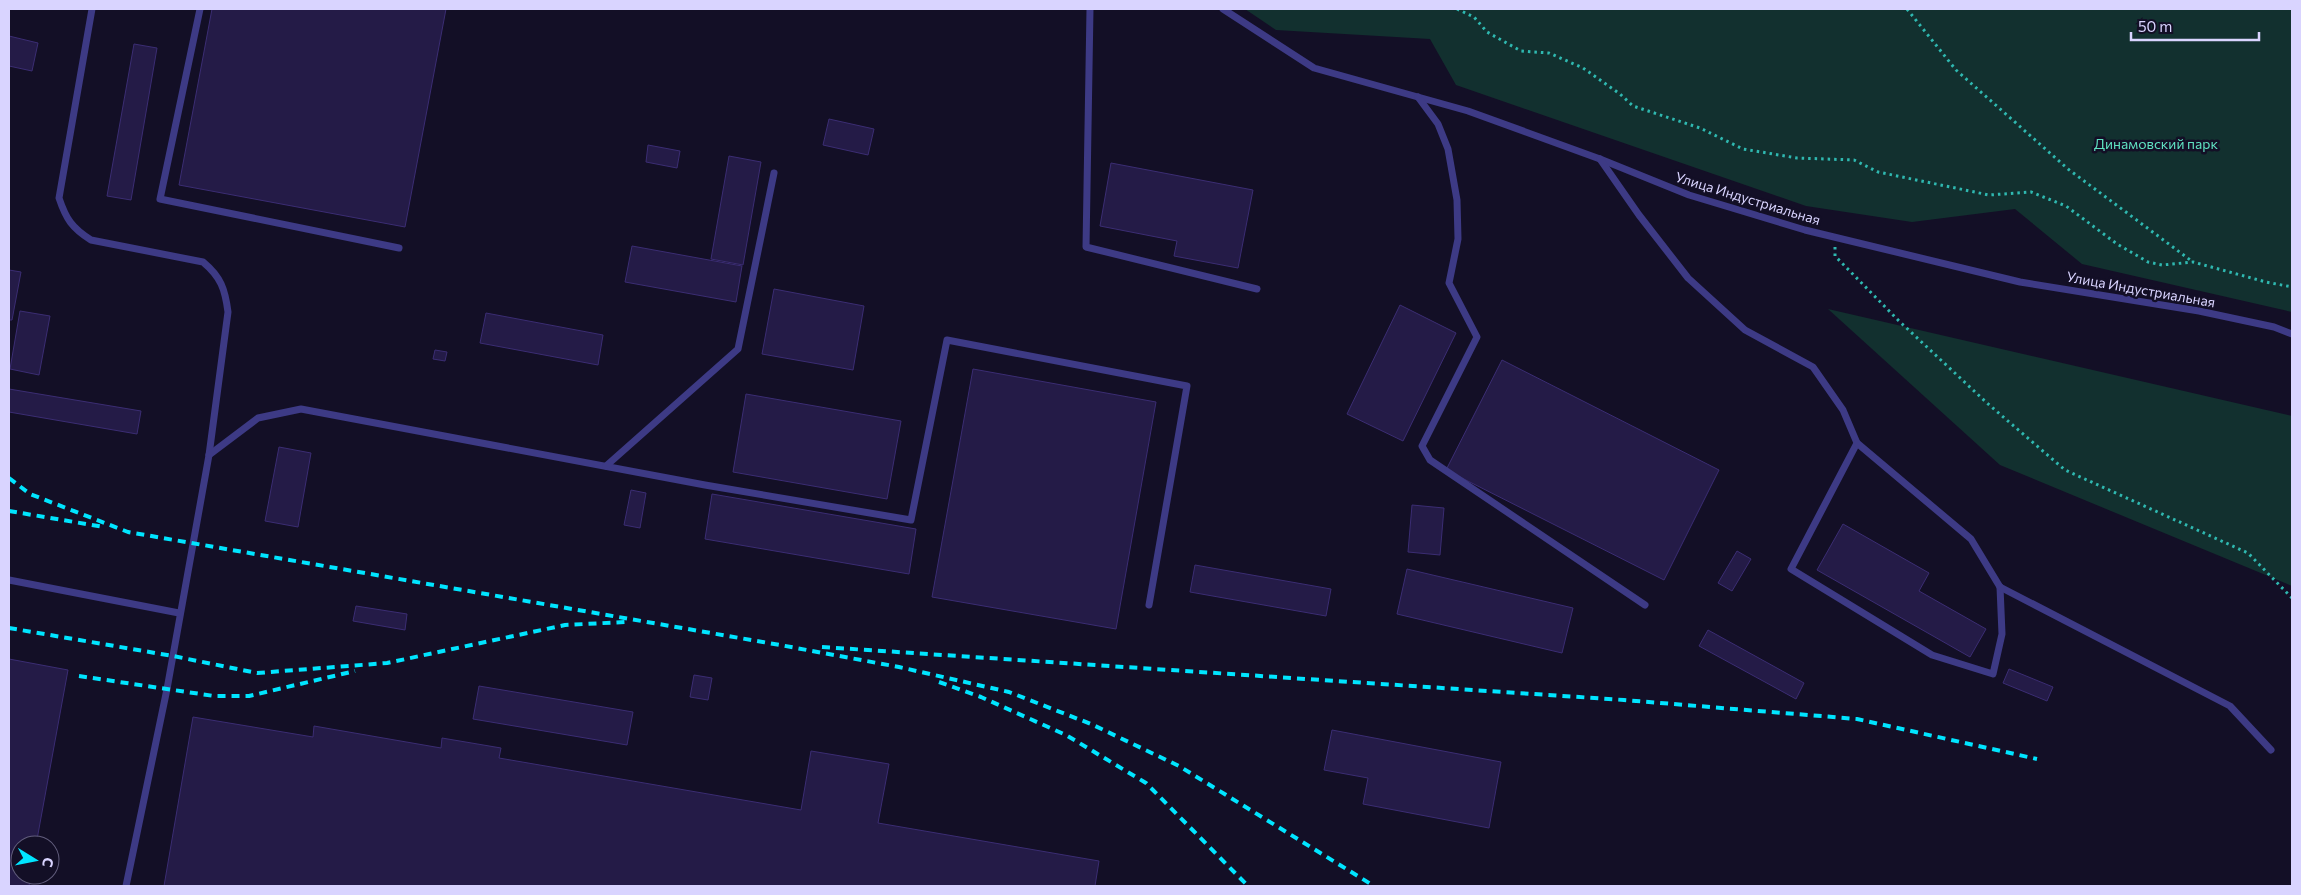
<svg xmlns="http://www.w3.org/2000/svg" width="2301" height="895" font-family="Commissioner,sans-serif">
<rect width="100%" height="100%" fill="#130f26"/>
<g fill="#12302f">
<path d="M 1245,9 L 2292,9 L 2292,312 L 2082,264 L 2015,209 L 1912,222 L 1806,206 L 1456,85 L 1430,39 L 1276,30 Z"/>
<path d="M 1828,309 L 2292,416 L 2292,586 L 2000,465 Z"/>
</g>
<g fill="#241b47" stroke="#3b2d73">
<path d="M 212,9 L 446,9 L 405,227 L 179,185 Z"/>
<path d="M 9,36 L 38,43 L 32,71 L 9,66 Z"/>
<path d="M 134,44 L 157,48 L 131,200 L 107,196 Z"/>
<path d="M 829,119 L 874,129 L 868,155 L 823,145 Z"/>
<path d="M 648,145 L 680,151 L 677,168 L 646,162 Z"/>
<path d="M 729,156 L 761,162 L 743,265 L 711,259 Z"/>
<path d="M 1111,163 L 1253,190 L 1238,268 L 1174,256 L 1177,241 L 1100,226 Z"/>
<path d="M 632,246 L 742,266 L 736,302 L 625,282 Z"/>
<path d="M 9,270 L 21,272 L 12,320 L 9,320 Z"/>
<path d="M 774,289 L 864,306 L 853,370 L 762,354 Z"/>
<path d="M 1400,305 L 1456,333 L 1403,441 L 1347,414 Z"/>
<path d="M 20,311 L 50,316 L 39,375 L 10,369 Z"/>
<path d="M 486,313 L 603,335 L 598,365 L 480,343 Z"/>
<path d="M 435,350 L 447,352 L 445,361 L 433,359 Z"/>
<path d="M 1502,360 L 1719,470 L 1664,580 L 1446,470 Z"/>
<path d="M 973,369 L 1156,402 L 1116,629 L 932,597 Z"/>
<path d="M 9,389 L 141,411 L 137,434 L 9,412 Z"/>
<path d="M 746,394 L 901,421 L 887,499 L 733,472 Z"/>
<path d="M 279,447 L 311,453 L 298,527 L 265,521 Z"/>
<path d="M 631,490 L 646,493 L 640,528 L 624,525 Z"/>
<path d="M 712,494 L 916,529 L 909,574 L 705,539 Z"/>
<path d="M 1412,505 L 1444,508 L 1440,555 L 1408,552 Z"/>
<path d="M 1843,524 L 1929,573 L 1919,591 L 1986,629 L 1970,657 L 1817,570 Z"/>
<path d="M 1737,551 L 1751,559 L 1732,591 L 1718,583 Z"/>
<path d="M 1195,565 L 1331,589 L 1326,616 L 1190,592 Z"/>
<path d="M 1407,569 L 1573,608 L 1562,653 L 1397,614 Z"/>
<path d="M 356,606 L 407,614 L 405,630 L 353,621 Z"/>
<path d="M 1708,630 L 1804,683 L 1796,699 L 1699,646 Z"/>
<path d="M 9,659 L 68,670 L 36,845 L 20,845 L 20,875 L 31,875 L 29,886 L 9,886 Z"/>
<path d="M 2009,669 L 2053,687 L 2047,701 L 2003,683 Z"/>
<path d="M 694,675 L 712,678 L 708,700 L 690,697 Z"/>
<path d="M 479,686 L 633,712 L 627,745 L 473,719 Z"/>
<path d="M 193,717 L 313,737 L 314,726 L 441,748 L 442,738 L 501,748 L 499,758 L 801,810 L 811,751 L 889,764 L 878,823 L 1099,861 L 1095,886 L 164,886 Z"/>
<path d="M 1332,730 L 1501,762 L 1489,828 L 1363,804 L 1368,778 L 1324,770 Z"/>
</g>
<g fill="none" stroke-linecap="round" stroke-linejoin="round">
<g stroke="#2fb8b0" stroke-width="3" stroke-dasharray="2.5 4" stroke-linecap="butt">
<path d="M 1457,9 L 1474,17 L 1487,32 L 1521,51 L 1549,53 L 1583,68 L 1620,94 L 1633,106 L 1700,128 L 1743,149 L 1797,158 L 1854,160 L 1878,172 L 1989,195 L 2031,192 L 2066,206 L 2117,244 L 2148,262 L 2162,265 L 2193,262 L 2266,282 L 2292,287"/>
<path d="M 1907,9 L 1956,70 L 2068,169 L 2193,262"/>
<path d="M 1835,247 L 1835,256 L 1899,321 L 1987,403 L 2065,470 L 2248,553 L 2292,598"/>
</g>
<g stroke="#3d3a85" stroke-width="7">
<path d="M 92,9 L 59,198 C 66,219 72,228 91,240 L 203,262 C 221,277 225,289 228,312 L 209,455 L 167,689 L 126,886"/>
<path d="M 200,9 L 160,199 L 399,248"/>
<path d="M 1090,9 L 1086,247 L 1257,289"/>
<path d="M 1223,9 L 1314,68 L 1468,111 L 1600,159 L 1689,195 L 1805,230 L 2020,282 L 2199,311 L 2274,327 L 2292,334"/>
<path d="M 1418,97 L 1438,124 L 1448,149 L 1457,200 L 1458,239 L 1449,283 L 1477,337 L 1422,446 L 1430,460 L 1645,605"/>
<path d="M 1600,159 L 1639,215 L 1688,278 L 1745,330 L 1813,367 L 1843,410 L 1857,443 L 1791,569 L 1932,655 L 1993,674 L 2002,634 L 2000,587"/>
<path d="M 1857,443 L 1971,539 L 2000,587 L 2230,706 L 2271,750"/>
<path d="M 209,455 L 258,418 L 301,409 L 705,485 L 911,520 L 947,340 L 1187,386 L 1149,605"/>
<path d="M 606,466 L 738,349 L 774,173"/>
<path d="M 9,580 L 179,613"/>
</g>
<g stroke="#00e5ff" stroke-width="4" stroke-dasharray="8 6" stroke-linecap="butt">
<path d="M 9,478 L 30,494 L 128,532 L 780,645 L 899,667 L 1009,692 L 1091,724 L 1179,766 L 1374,886"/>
<path d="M 9,511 L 104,527"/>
<path d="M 9,628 L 173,656 L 257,673 L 387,663 L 565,625 L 625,622"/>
<path d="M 822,647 L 1624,700 L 1857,719 L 2037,759"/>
<path d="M 79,676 L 214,696 L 249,696 L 355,671"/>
<path d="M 939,682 L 981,697 L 1066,735 L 1146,783 L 1248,886"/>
</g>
</g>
<g text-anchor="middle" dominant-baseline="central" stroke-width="5" stroke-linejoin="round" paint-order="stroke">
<g font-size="14" fill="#5fe0c0" stroke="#130f26">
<text x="2156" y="143">Динамовский парк</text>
</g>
<g font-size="14" fill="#d9d4ff" stroke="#130f26">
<text transform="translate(1748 198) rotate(17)">Улица Индустриальная</text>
<text transform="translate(2141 289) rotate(10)">Улица Индустриальная</text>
</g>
</g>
<rect width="2301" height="895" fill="none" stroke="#d9d4ff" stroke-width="20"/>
<g transform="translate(35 860) rotate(100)"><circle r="24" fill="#130f26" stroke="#625e7d"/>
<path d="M0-4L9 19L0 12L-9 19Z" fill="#00e5ff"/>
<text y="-8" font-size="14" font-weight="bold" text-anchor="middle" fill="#d9d4ff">С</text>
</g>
<path d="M2131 32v8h128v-8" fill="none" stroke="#d9d4ff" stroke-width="2.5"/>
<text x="2138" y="32" font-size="15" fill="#d9d4ff" stroke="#130f26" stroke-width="4" paint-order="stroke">50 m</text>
</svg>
